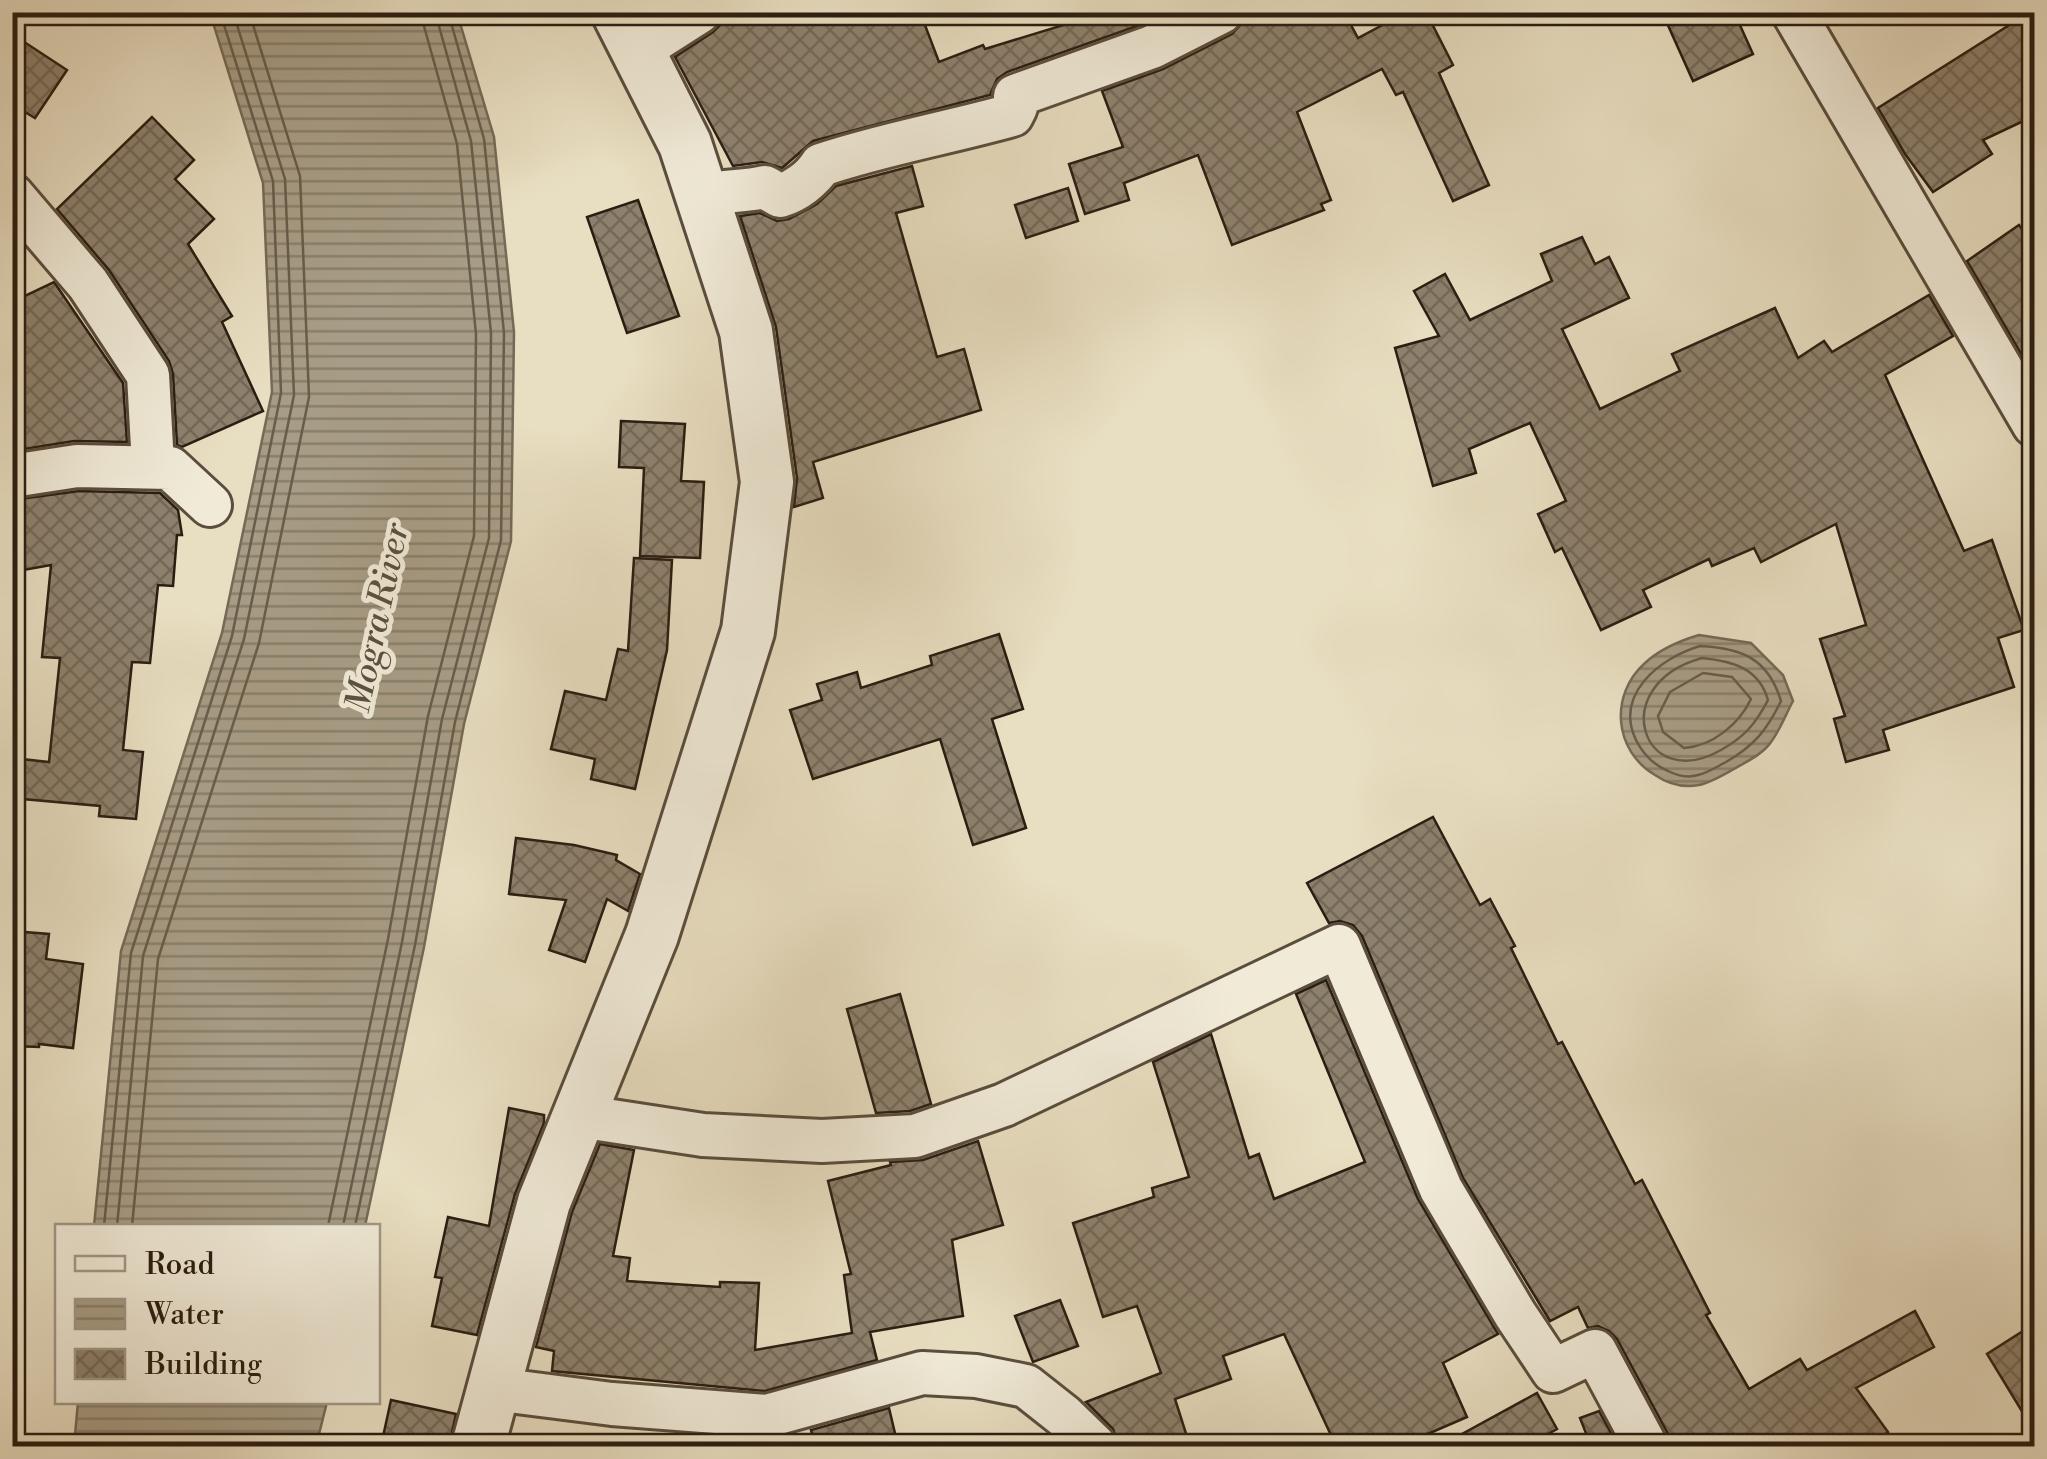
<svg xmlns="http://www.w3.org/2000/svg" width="2047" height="1459" font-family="'Libre Bodoni',serif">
<defs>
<pattern id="water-rules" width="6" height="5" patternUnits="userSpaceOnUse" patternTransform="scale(2.5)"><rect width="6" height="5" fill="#a79c85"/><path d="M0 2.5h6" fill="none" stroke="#887f6b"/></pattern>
<pattern id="building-cross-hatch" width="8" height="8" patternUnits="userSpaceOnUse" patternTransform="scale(2.5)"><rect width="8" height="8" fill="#8d816d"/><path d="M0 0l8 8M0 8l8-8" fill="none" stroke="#736958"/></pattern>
</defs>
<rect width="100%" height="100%" fill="#e8dec1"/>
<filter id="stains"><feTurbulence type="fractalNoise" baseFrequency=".002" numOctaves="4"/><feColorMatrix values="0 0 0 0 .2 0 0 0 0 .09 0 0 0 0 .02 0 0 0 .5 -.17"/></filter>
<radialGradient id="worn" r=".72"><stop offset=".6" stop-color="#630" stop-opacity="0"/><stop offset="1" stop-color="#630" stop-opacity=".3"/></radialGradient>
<g fill="url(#water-rules)" stroke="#756957" stroke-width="2.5">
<path d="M 210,13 L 457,13 L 494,137 L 514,332 L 511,541 L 464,724 L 424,947 L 365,1226 L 94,1226 L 121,951 L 222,633 L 272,392 L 263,183 Z"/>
<path d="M 1699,635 L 1751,643 L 1783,675 L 1793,701 C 1786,714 1780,730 1771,742 C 1763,754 1746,762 1734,769 C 1723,775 1710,783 1699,785 C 1683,788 1668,784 1655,775 C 1614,751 1609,695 1645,663 C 1660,649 1679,641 1699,635 Z"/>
<path d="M 78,1402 L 327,1402 L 316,1446 L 74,1446 Z"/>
</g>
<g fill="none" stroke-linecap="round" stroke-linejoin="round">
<g stroke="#685c4b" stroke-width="2.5">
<path d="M 1700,646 C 1741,648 1768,658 1781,701 C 1767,730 1754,746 1726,762 C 1718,766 1708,773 1698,775 C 1688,778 1678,776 1668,771 C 1654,765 1643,754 1636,740 C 1614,694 1660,658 1700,646 Z"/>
<path d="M 1702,658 C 1732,661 1759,668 1768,700 C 1755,725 1744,737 1721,750 C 1642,795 1605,685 1702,658 Z"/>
<path d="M 1703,673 L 1732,677 L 1751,699 C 1739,724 1713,746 1684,748 L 1663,732 L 1658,716 L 1670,692 Z"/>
<path d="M 104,1226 L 131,953 L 232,636 L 281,393 L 273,181 L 220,12"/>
<path d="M 117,1226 L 143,956 L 244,639 L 294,395 L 285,179 L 233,12"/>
<path d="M 132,1226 L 158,959 L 259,643 L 309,397 L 300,176 L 249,12"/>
<path d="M 328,1226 L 388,939 L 428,716 L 474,536 L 476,334 L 457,144 L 420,12"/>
<path d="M 343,1226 L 402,942 L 442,719 L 489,538 L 491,333 L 471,141 L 435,12"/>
<path d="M 355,1226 L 415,945 L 455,722 L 501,540 L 504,333 L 484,139 L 448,12"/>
</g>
</g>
<g fill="url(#building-cross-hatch)" stroke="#2a1d11" stroke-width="2.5">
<path d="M 724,12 L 920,12 L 939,62 L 983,45 L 985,49 L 1080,20 L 1077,12 L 1135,12 L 1140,25 L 1007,72 L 997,79 L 990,95 L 813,141 L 782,168 L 762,162 L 733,166 L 675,57 L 713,32 L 721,24 Z"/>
<path d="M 1263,12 L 1344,12 L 1358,38 L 1407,12 L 1426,12 L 1453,65 L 1439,73 L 1489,185 L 1453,201 L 1403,92 L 1396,95 L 1382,69 L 1297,112 L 1331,200 L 1321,204 L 1324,210 L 1232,245 L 1198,155 L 1124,183 L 1129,200 L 1085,214 L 1069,164 L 1123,147 L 1102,91 L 1163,69 L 1232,34 L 1243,22 Z"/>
<path d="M 1662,12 L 1734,12 L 1753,54 L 1693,81 Z"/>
<path d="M 2030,12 L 2034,12 L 2034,116 L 1983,140 L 1992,154 L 1933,192 L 1905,154 L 1878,108 Z"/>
<path d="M 12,34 L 67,70 L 35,118 L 12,104 Z"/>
<path d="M 152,117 L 194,160 L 175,179 L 214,219 L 188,244 L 232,316 L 222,322 L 263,411 L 182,447 L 177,445 L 173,374 L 169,361 L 109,270 L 57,209 Z"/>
<path d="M 912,166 L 923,206 L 896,213 L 937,357 L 964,349 L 981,410 L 813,462 L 823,498 L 794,507 L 797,478 L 776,327 L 740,216 L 760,213 L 777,221 L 789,219 L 817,204 L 836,186 Z"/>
<path d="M 1068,188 L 1078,221 L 1026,238 L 1015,205 Z"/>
<path d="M 638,200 L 679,316 L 627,333 L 587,217 Z"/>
<path d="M 2019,225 L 2034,245 L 2034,376 L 1967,261 Z"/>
<path d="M 1582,237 L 1595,264 L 1609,257 L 1629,298 L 1562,329 L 1600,409 L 1680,371 L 1672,354 L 1775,308 L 1798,358 L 1824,341 L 1832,352 L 1929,295 L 1953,336 L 1885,375 L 1964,551 L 1992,540 L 2024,630 L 1998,638 L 2014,687 L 1883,730 L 1889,750 L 1846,762 L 1834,719 L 1845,716 L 1820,639 L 1866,625 L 1836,524 L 1761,562 L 1754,548 L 1712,566 L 1709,559 L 1643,590 L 1651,607 L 1601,630 L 1562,548 L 1555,552 L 1538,514 L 1566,501 L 1530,423 L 1469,449 L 1476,473 L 1433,486 L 1395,348 L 1439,336 L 1414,291 L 1445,274 L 1470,320 L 1552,281 L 1541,254 Z"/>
<path d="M 54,282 L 123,383 L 127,442 L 74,441 L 12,451 L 12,434 L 24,432 L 12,368 L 12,302 Z"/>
<path d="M 621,421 L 685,424 L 681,481 L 704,482 L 700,558 L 640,556 L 644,468 L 619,467 Z"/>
<path d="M 79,491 L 160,493 L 178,510 L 182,535 L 177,535 L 173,586 L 158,585 L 150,663 L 132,662 L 123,750 L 143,752 L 136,819 L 99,816 L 100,806 L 12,798 L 12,758 L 49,762 L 60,658 L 42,657 L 51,565 L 12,572 L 12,500 Z"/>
<path d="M 634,558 L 672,560 L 667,650 L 635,789 L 591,779 L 595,759 L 551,749 L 565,691 L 606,700 L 618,649 L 628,651 Z"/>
<path d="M 999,634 L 1023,709 L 992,719 L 1026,828 L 973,845 L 940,739 L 813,779 L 790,710 L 822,700 L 817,684 L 857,672 L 861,688 L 932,665 L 930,656 Z"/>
<path d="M 1433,817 L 1480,905 L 1490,899 L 1515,946 L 1511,948 L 1558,1044 L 1562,1042 L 1635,1184 L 1642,1180 L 1710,1313 L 1706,1315 L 1749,1389 L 1800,1359 L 1807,1370 L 1915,1311 L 1934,1347 L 1856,1388 L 1888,1432 L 1869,1446 L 1671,1446 L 1668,1434 L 1617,1339 L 1609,1331 L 1598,1326 L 1588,1328 L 1578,1307 L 1550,1321 L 1463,1178 L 1362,936 L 1353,925 L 1340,921 L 1329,923 L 1307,883 Z"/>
<path d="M 516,838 L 574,845 L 617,855 L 616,860 L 640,874 L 628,911 L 607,899 L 585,962 L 549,950 L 566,900 L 509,894 Z"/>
<path d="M 12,931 L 49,934 L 46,959 L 83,964 L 73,1048 L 39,1044 L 39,1047 L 12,1046 Z"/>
<path d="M 1326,980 L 1418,1199 L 1498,1334 L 1443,1363 L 1467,1417 L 1400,1446 L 1336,1446 L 1284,1334 L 1223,1356 L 1231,1379 L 1175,1399 L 1190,1446 L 1119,1446 L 1113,1429 L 1086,1402 L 1161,1373 L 1137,1306 L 1103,1317 L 1073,1223 L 1154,1197 L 1152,1188 L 1189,1177 L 1153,1062 L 1211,1034 L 1249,1158 L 1259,1154 L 1274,1199 L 1365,1162 L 1296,994 Z"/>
<path d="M 900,994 L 931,1104 L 910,1111 L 876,1113 L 847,1009 Z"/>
<path d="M 509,1108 L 544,1115 L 544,1123 L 515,1194 L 477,1335 L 432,1326 L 442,1278 L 435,1277 L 448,1217 L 489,1226 Z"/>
<path d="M 978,1141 L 1003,1225 L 952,1240 L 963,1316 L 870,1332 L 877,1360 L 765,1391 L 552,1371 L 554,1351 L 536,1347 L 572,1212 L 600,1144 L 634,1150 L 613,1256 L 630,1258 L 627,1281 L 720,1287 L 720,1282 L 759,1283 L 755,1350 L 852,1333 L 844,1275 L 851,1274 L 828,1181 L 891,1165 L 890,1162 L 923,1160 Z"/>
<path d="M 1060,1300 L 1078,1346 L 1033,1362 L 1015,1316 Z"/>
<path d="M 2034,1324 L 2034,1431 L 1987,1354 Z"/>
<path d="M 1537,1393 L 1557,1429 L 1526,1446 L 1440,1446 Z"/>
<path d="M 391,1400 L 456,1414 L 449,1446 L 381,1446 Z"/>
<path d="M 889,1408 L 898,1446 L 815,1446 L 811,1430 Z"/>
<path d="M 1599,1411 L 1618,1446 L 1591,1446 L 1580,1418 Z"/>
</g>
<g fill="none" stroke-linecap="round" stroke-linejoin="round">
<defs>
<g id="minor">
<path d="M 1793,12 L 2034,425"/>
<path d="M 638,51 L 699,12"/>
<path d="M 12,195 L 88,284 L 148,375 L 153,465"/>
<path d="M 703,196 C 726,190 743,192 765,187 L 780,196 C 796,191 812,179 821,165 C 883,144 948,133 1012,115 L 1016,107 L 1015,96 L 1152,47 L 1221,12"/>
<path d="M 12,476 L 77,466 L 170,468 L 210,505"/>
<path d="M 579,1116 L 703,1135 L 822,1141 L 915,1136 L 1004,1105 L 1339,946 L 1441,1189 L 1515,1314 L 1553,1371 L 1595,1351 L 1646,1446"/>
<path d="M 494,1389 L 612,1404 L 767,1416 L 922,1373 L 976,1376 L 1026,1386 L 1064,1416 L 1095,1446"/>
</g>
<path id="tertiary" d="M 478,1446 L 544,1202 L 652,935 L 748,631 L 767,482 L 746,331 L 685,144 L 618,12"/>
</defs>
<use href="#minor" stroke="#5a4d3d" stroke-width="48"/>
<use href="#tertiary" stroke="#5a4d3d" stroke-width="58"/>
<use href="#minor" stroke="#f0ead7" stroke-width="42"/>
<use href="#tertiary" stroke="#f0ead7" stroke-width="52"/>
</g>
<g text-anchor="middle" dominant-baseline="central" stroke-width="10" stroke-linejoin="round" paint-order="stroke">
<g font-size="35" font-style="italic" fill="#5c503f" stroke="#f0ead7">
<text transform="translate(378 618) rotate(-78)">Mogra River</text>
</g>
</g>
<rect width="2047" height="1459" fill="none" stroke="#e8dec1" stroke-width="50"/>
<rect x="15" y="15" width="2017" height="1429" fill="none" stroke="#2a1d11" stroke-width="5"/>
<rect x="25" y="25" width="1997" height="1409" fill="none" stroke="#2a1d11" stroke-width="2.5"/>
<rect x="55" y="1224" width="325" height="180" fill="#f0ead7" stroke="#a19888" stroke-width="2.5"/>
<rect x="75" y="1256" width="50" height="15" fill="#f0ead7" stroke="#a19888" stroke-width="2.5"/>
<text x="145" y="1274" font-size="30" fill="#2a1d11">Road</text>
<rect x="75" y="1299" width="50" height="30" fill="url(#water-rules)" stroke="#a19888" stroke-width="2.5"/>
<text x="145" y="1324" font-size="30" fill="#2a1d11">Water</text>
<rect x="75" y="1349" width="50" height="30" fill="url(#building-cross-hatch)" stroke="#a19888" stroke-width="2.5"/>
<text x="145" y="1374" font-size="30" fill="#2a1d11">Building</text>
<rect width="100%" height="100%" filter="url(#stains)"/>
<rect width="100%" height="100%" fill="url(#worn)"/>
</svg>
